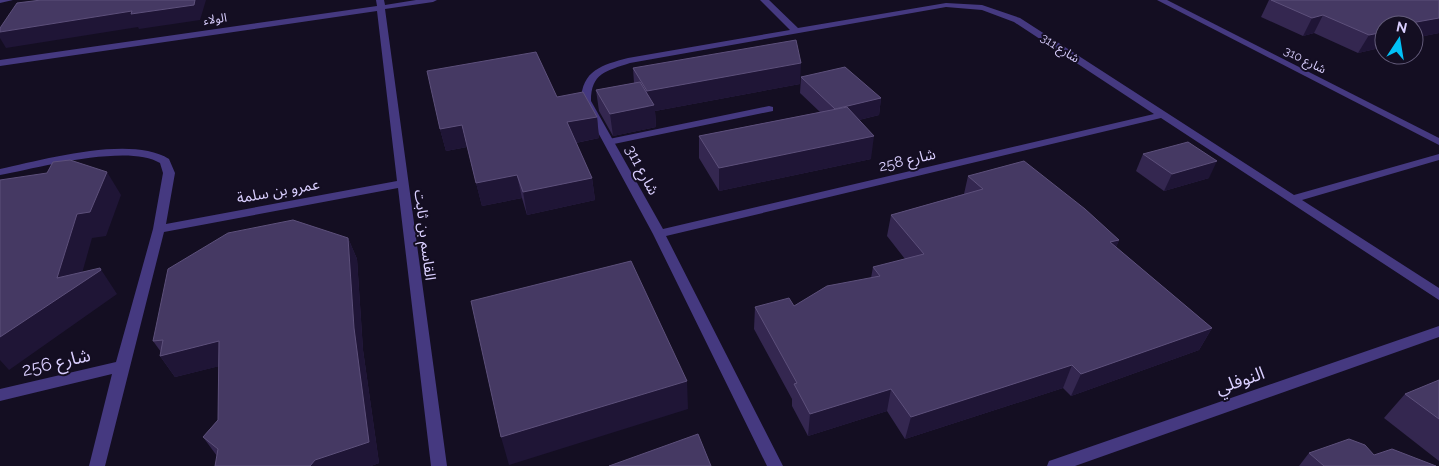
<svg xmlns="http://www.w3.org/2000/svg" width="1439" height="466" font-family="Raleway,'Noto Sans Arabic',sans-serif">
<rect width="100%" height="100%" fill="#140e22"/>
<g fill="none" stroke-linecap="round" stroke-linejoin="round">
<path fill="#453980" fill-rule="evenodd" d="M 769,106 L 773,107 L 773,111 L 609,145 L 604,142 L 609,139 Z"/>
<g fill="#453980" fill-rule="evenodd">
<path d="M 0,0 L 13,0 L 0,3 Z"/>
<path d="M 376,0 L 384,0 L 385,5 L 416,0 L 437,0 L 433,2 L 385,9 L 447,466 L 431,466 L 398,188 L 164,232 L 105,466 L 89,466 L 112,374 L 0,401 L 0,389 L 116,362 L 153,229 L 163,173 L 160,163 C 128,143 37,168 0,175 L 0,169 C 44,160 130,135 169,159 L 175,173 L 166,224 L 397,181 L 377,11 L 0,66 L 0,60 L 377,6 Z"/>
<path d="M 760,0 L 769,0 L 798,28 L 946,3 L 982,5 L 1020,18 L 1294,195 L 1439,154 L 1439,160 L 1302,200 L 1439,288 L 1439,300 L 1161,118 L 666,236 L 783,466 L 767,466 L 653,234 L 581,101 C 582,70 602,65 628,58 L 790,30 ZM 946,7 L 982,10 L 1014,22 L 1154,114 L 663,229 L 591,101 C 591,73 606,71 630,63 Z"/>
<path d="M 1157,0 L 1167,0 L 1439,138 L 1439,145 Z"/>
<path d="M 1439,326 L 1439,337 L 1075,466 L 1047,466 L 1049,461 L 1055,459 Z"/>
</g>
</g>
<g fill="#342750">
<path d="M 1269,0 L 1439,0 L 1439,33 L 1414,38 L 1414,25 L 1384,25 L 1384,47 L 1358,53 L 1314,33 L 1303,36 L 1261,17 Z"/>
<path d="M 633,68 L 800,84 L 655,111 L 656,127 L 613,136 L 599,111 L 596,90 L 634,83 Z"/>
<path d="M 801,77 L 881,98 L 879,115 L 859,120 L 871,159 L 719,191 L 699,158 L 699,136 L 820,112 L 800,93 Z"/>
<path d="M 557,97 L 597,117 L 599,138 L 576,143 L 592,178 L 595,200 L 527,215 L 522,198 L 482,206 L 467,147 L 446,151 L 440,129 Z"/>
<path d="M 1143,154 L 1209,178 L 1164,191 L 1136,171 Z"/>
<path d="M 968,176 L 1119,240 L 1116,247 L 1212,328 L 1199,350 L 1071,396 L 1063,388 L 905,439 L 887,411 L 808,436 L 792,406 L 792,399 L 754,329 L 755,307 L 794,306 L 871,278 L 873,267 L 905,259 L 887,236 L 891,215 L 964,194 Z"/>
<path d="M 348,238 L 357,259 L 363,350 L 379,463 L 371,466 L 215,466 L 217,456 L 203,437 L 218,420 L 219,366 L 175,377 L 160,356 L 161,352 L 153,341 Z"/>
<path d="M 1439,380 L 1439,461 L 1384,418 L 1405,394 Z"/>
<path d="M 1309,453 L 1436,466 L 1299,466 Z"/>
</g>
<g fill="#1f1536">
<path d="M 195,0 L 206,0 L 200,20 L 139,29 L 138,27 L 6,48 L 0,38 L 0,32 L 132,11 Z"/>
<path d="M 1323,15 L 1314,33 L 1303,36 L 1312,18 Z"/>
<path d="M 1439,18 L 1439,33 L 1414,38 L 1414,25 L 1411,23 Z"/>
<path d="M 1384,32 L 1384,47 L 1358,53 L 1369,35 Z"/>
<path d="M 801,63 L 800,84 L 655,111 L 656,127 L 613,136 L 610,114 L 648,107 L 647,91 Z"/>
<path d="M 881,98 L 879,115 L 834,126 L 835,109 Z"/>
<path d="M 597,117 L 599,138 L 570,144 L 567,122 Z"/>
<path d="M 462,125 L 467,147 L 446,151 L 440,129 Z"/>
<path d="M 874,136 L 871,159 L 719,191 L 719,168 Z"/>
<path d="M 1217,161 L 1209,178 L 1164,191 L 1172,174 Z"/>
<path d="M 107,172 L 121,195 L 106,236 L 92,238 L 79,284 L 100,268 L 117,294 L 9,370 L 0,360 L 0,337 L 57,278 L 77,214 Z"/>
<path d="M 517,175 L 522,198 L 482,206 L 476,183 Z"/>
<path d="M 592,178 L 595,200 L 527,215 L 523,192 Z"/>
<path d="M 348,238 L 357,259 L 363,350 L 379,463 L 371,466 L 310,466 Z"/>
<path d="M 1119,240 L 1110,262 L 1110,242 Z"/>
<path d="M 1212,328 L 1199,350 L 1071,396 L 1081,374 Z"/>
<path d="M 219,341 L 232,363 L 175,377 L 160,356 Z"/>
<path d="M 1072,365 L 1063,388 L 905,439 L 911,417 Z"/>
<path d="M 687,381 L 688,409 L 509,465 L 501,437 Z"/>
<path d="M 891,389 L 887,411 L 808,436 L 810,414 Z"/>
</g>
<g fill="#453963" stroke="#5d507b">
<path d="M 41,0 L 195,0 L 194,5 L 131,14 L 132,11 L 0,32 L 0,28 L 17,3 Z"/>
<path d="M 1271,0 L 1439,0 L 1439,18 L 1411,23 L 1414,25 L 1384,25 L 1384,32 L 1369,35 L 1323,15 L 1312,18 Z"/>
<path d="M 796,40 L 801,63 L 647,91 L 633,68 Z"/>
<path d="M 536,52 L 557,97 L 583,92 L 597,117 L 567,122 L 592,178 L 523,192 L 517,175 L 476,183 L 462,125 L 440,129 L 427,71 Z"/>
<path d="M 845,67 L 881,98 L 835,109 L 801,77 Z"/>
<path d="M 640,82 L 654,105 L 610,114 L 596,90 Z"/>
<path d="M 847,107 L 874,136 L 719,168 L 699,136 Z"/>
<path d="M 1188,142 L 1217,161 L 1172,174 L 1143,154 Z"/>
<path d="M 70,160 L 107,172 L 90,212 L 77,214 L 57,278 L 100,268 L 101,270 L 0,337 L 0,180 L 47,173 L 53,162 Z"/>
<path d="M 1024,161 L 1085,209 L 1119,240 L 1110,242 L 1212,328 L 1081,374 L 1072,365 L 911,417 L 891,389 L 810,414 L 794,384 L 797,383 L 755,307 L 789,298 L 794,306 L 827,286 L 880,276 L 873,267 L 924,254 L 891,215 L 983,189 L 968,176 Z"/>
<path d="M 293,220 L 348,238 L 354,328 L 369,442 L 315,460 L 310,466 L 215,466 L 218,449 L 203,437 L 218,420 L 219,341 L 160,356 L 163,340 L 153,341 L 168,269 L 228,233 Z"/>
<path d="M 631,261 L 687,381 L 501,437 L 471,301 Z"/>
<path d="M 1439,380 L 1439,419 L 1405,394 Z"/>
<path d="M 698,434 L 711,466 L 609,466 Z"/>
<path d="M 1349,439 L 1365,445 L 1374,455 L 1392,449 L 1436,466 L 1324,466 L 1309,453 Z"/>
</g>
<g text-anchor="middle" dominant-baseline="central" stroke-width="4" stroke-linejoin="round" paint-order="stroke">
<g font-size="12" fill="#dacfff" stroke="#140e22">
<text transform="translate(215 19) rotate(-8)">الولاء</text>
<text transform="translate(1060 48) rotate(33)">شارع 311</text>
<text transform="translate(1305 60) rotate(27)">شارع 310</text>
</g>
<g font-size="15" fill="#dacfff" stroke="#140e22">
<text transform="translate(907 160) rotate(-13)">شارع 258</text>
<text transform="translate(642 170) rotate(62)">شارع 311</text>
<text transform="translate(278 191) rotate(-10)">عمرو بن سلمة</text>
<text transform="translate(425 235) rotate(83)">القاسم بن ثابت</text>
</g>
<g font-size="18" fill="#dacfff" stroke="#140e22">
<text transform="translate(56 362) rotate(-13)">شارع 256</text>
<text transform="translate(1240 380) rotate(-19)">النوفلي</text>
</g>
</g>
<g transform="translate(1399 40) rotate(12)"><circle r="24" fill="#140e22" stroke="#635b7a"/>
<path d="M0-4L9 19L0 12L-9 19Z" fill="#02c1f7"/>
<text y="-8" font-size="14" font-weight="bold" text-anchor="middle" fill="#dacfff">N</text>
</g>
</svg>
